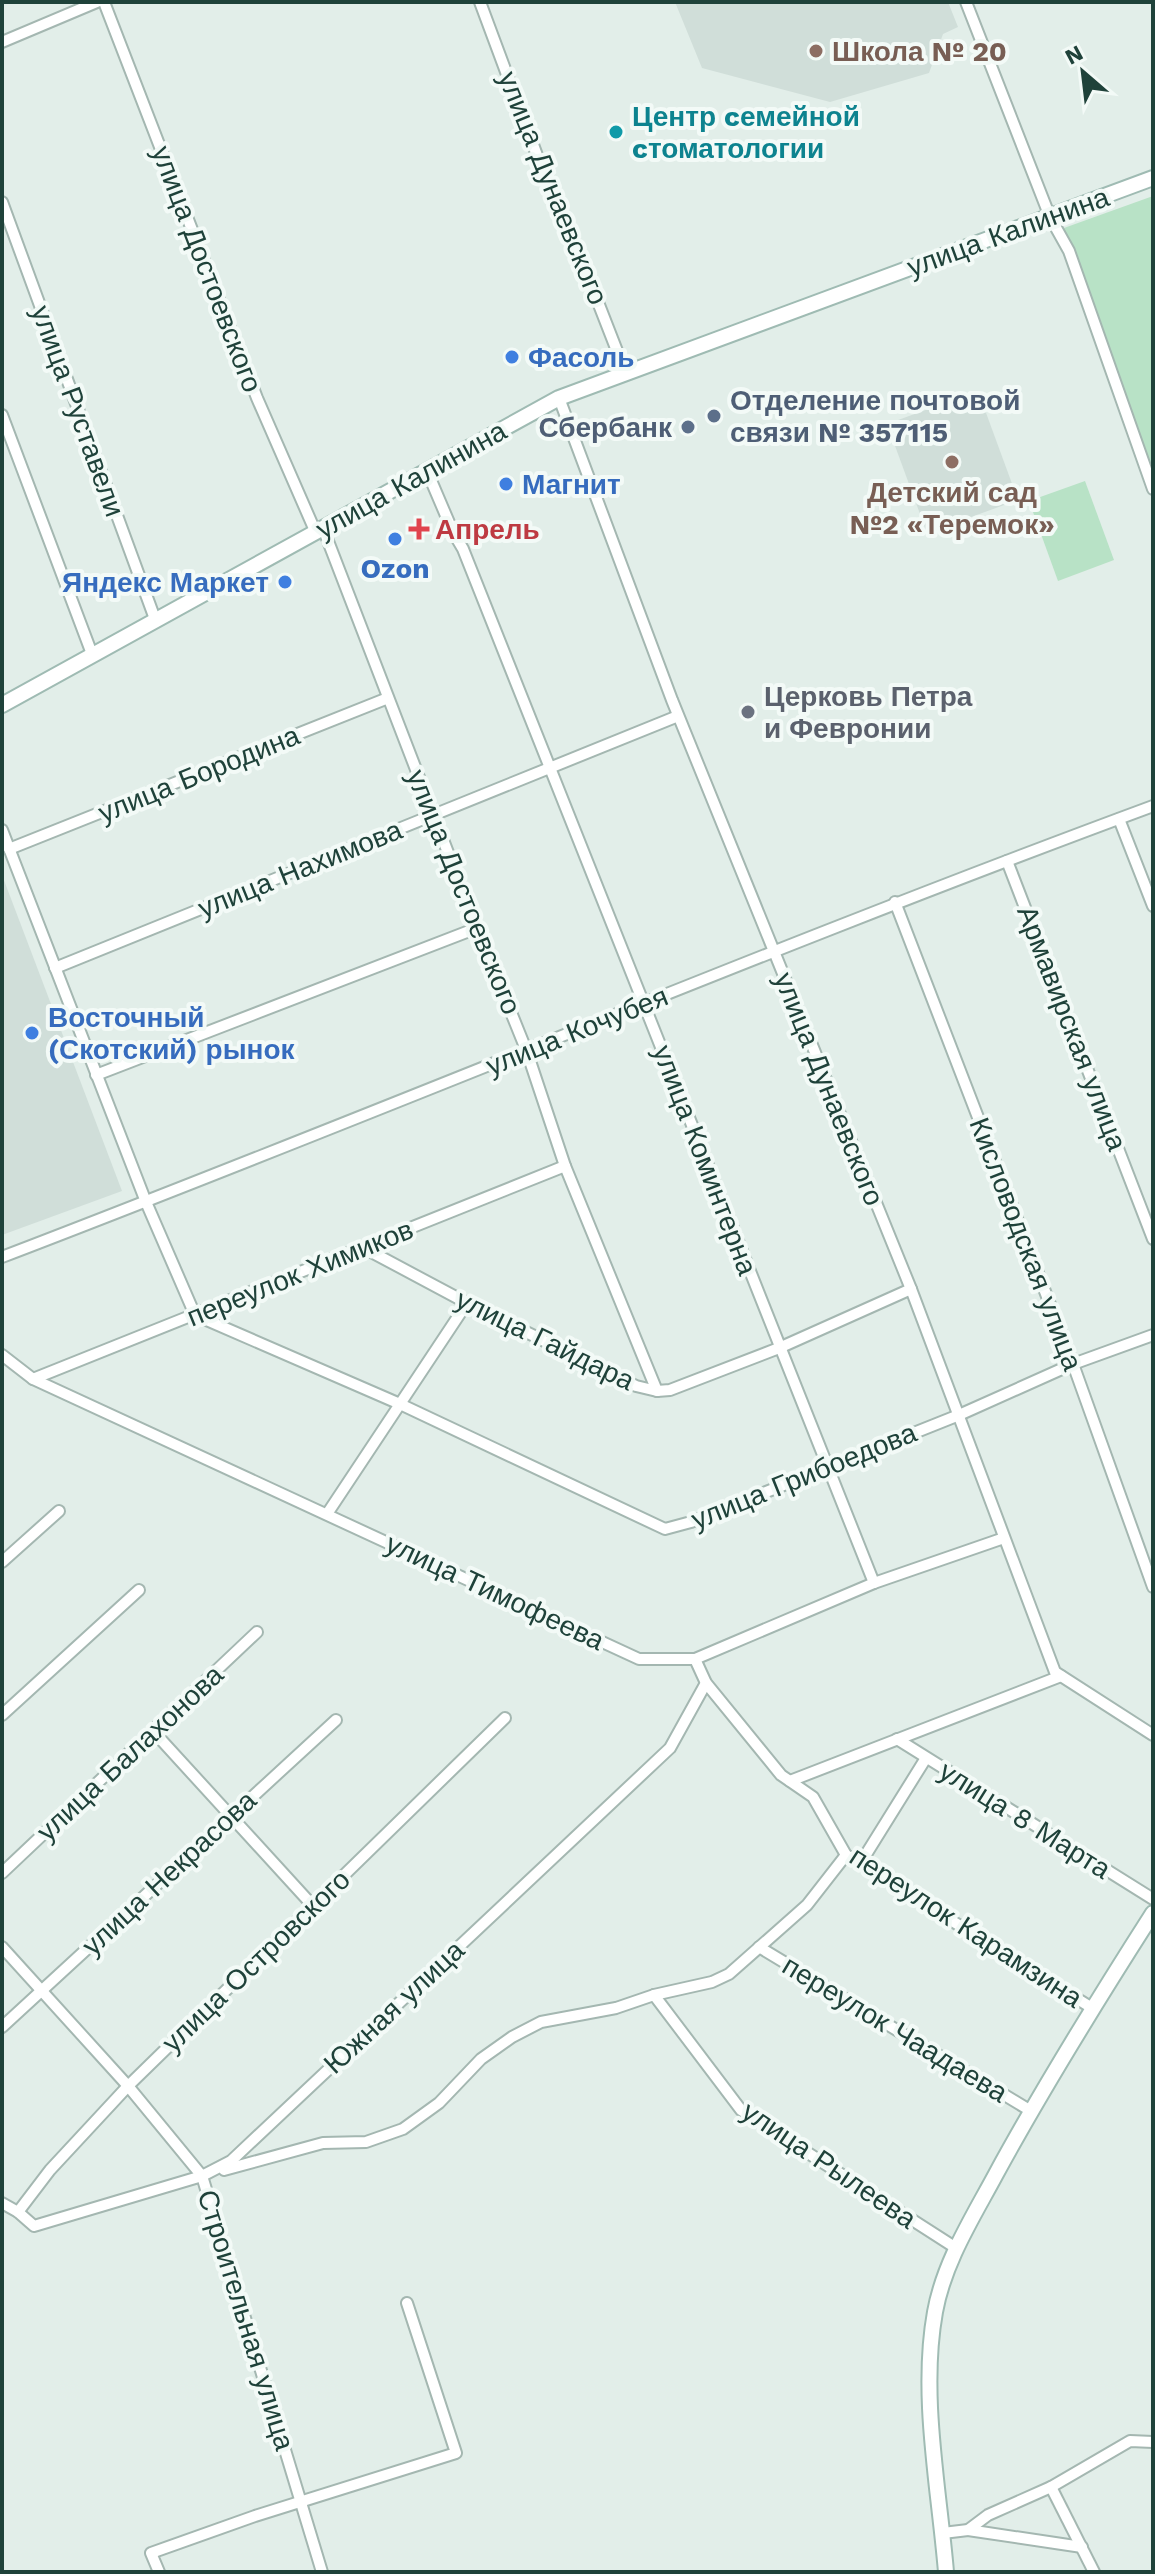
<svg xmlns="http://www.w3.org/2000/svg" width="1155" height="2574" font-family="'Work Sans',sans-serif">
<rect width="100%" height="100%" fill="#e2eee9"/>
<g fill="#d0ded9">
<path d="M 675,2 L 948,2 L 958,27 L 943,34 L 929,73 L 830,102 L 702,68 Z"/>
<path d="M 978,391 L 1018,500 L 927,533 L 887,424 Z"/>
<path d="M 2,875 L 122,1191 L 2,1235 Z"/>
</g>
<g fill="#b8e2c6">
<path d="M 1153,196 L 1153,483 L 1064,228 Z"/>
<path d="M 1085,481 L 1114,560 L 1058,581 L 1029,501 Z"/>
</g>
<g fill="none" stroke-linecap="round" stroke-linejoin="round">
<defs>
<g id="minor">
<path d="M 104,2 L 257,398 L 316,533"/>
<path d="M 480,2 L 551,193 L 573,238 L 626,374"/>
<path d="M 966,2 L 1050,217 L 1069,251 L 1153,489"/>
<path d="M 2,42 L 97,2"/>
<path d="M 2,202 L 155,619"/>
<path d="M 559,398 L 672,700 L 911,1289 L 1055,1672 L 1153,1735"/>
<path d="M 2,415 L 92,654"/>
<path d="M 427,471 L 453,532 L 463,549 L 874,1583"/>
<path d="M 323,528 L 477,928 L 527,1052 L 565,1166 L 657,1391"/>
<path d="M 1119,819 L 1153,906"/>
<path d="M 2,830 L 146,1202 L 195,1315 L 400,1404 L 665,1529 L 691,1522 L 959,1415 L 1073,1364 L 1153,1335"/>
<path d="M 9,849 L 388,698"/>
<path d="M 1007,861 L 1153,1239"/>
<path d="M 895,902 L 1073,1364 L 1153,1587"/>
<path d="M 55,968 L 678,716"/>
<path d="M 96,1075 L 477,928"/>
<path d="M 362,1247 L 467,1303 L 636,1386 L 657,1391 L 670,1390 L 779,1348 L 911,1289"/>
<path d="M 2,1257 C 387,1110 766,949 1153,806"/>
<path d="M 2,1355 L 33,1379 L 639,1659 L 695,1659 L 874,1583 L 1004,1538"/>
<path d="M 33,1379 L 565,1166"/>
<path d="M 327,1514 L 467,1303"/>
<path d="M 2,1562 L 59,1511"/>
<path d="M 695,1659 L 706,1683 L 781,1775 L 813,1797 L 846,1855 L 1092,2008"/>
<path d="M 2,1715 L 139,1590"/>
<path d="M 154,1732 L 313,1906"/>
<path d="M 897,1739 L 1153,1899"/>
<path d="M 790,1781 L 1061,1676"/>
<path d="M 860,1864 L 926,1758"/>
<path d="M 2,1873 L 257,1632"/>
<path d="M 2,1947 L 128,2086 L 202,2176 L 322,2572"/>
<path d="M 759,1947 L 1031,2111"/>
<path d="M 654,1995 L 741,2110 L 956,2248"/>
<path d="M 2,2027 L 336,1720"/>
<path d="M 224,2170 L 323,2143 L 366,2142 L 403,2129 L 439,2103 L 481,2059 L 512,2037 L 541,2022 L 616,2008 L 654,1995 L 712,1982 L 729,1974 L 807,1905 L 846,1855"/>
<path d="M 2,2203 L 18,2212 L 34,2226 L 202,2176 L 231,2161 L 670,1748 L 706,1683"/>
<path d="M 18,2212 L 50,2170 L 128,2086 L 505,1718"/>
<path d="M 1051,2487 L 1094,2572"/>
<path d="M 968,2530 L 1082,2547"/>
<path d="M 943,2533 L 968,2530 L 988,2515 L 1051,2487 L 1130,2441 L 1153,2442"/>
<path d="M 159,2572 L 151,2553 L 255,2516 L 456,2453 L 407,2303"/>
</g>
<g id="secondary">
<path d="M 2,705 L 559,398 L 1153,178"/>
<path d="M 946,2572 C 939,2488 920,2395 935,2312 C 944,2262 973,2217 996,2174 C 1045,2084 1098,1999 1153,1913"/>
</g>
</defs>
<use href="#minor" stroke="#a4b7b1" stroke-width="14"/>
<use href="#secondary" stroke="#9fbbb3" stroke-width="18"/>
<use href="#minor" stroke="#fff" stroke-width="10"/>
<use href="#secondary" stroke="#fff" stroke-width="14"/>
</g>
<g fill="#8d6e63" stroke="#f3faf7" stroke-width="3">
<circle cx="816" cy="51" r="8"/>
<circle cx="952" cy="462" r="8"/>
</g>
<circle fill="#0f9aa8" stroke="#f3faf7" stroke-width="3" cx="616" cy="132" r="8"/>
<g fill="#3f7fe0" stroke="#f3faf7" stroke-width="3">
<circle cx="512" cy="357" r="8"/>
<circle cx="506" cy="484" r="8"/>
<circle cx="395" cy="539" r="8"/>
<circle cx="285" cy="582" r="8"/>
<circle cx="32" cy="1033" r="8"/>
</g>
<g fill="#5c6f8a" stroke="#f3faf7" stroke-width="3">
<circle cx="714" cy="416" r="8"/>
<circle cx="688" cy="427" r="8"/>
</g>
<path fill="#e0444e" stroke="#f3faf7" stroke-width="3" d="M415 517h8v8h8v8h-8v8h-8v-8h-8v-8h8z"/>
<circle fill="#6b7280" stroke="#f3faf7" stroke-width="3" cx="748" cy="712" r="8"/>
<g text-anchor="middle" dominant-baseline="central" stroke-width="8" stroke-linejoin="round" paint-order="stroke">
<g font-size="28" font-weight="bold" fill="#785e54" stroke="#f3faf7" text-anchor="start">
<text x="832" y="51">Школа № 20</text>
<text x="952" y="492" text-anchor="middle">Детский сад<tspan x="952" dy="32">№2 «Теремок»</tspan></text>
</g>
<g font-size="28" font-weight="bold" fill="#0d838f" stroke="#f3faf7" text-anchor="start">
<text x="632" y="116">Центр cемейной<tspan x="632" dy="32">cтоматологии</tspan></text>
</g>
<g font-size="28" fill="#1f423a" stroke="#f3faf7">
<text transform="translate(553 188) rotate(68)">улица Дунаевского</text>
<text transform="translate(1008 232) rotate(-20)">улица Калинина</text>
<text transform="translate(207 269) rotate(69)">улица Достоевского</text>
<text transform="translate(78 411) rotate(70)">улица Руставели</text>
<text transform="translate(411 480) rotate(-29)">улица Калинина</text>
<text transform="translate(199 774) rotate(-22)">улица Бородина</text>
<text transform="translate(300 869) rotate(-22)">улица Нахимова</text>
<text transform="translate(464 892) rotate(68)">улица Достоевского</text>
<text transform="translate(1072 1028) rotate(69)">Армавирская улица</text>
<text transform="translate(577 1031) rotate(-22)">улица Кочубея</text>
<text transform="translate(829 1089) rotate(68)">улица Дунаевского</text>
<text transform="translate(705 1160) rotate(69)">улица Коминтерна</text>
<text transform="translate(1026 1244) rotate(69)">Кисловодская улица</text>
<text transform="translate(300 1273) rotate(-22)">переулок Химиков</text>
<text transform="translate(545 1340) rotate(26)">улица Гайдара</text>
<text transform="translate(804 1476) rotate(-22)">улица Грибоедова</text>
<text transform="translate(495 1592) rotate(25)">улица Тимофеева</text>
<text transform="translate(130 1753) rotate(-43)">улица Балахонова</text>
<text transform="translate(1025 1820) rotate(32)">улица 8 Марта</text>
<text transform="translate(169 1873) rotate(-43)">улица Некрасова</text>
<text transform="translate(966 1927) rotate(33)">переулок Карамзина</text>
<text transform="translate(256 1961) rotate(-44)">улица Островского</text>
<text transform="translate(394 2007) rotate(-43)">Южная улица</text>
<text transform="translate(895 2029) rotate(31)">переулок Чаадаева</text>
<text transform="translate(829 2165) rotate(34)">улица Рылеева</text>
<text transform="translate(246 2320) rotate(73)">Строительная улица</text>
</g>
<g font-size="28" font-weight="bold" fill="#366cbe" stroke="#f3faf7" text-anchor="start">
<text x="528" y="357">Фасоль</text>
<text x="522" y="484">Магнит</text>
<text x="395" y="568" text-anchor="middle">Ozon</text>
<text x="269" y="582" text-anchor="end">Яндекс Маркет</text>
<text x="48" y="1017">Восточный<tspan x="48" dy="32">(Скотский) рынок</tspan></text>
</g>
<g font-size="28" font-weight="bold" fill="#4e5e75" stroke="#f3faf7" text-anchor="start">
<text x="730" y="400">Отделение почтовой<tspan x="730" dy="32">связи № 357115</tspan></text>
<text x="672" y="427" text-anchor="end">Сбербанк</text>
</g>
<g font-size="28" font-weight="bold" fill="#be3a42" stroke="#f3faf7" text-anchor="start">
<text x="435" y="529">Апрель</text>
</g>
<g font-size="28" font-weight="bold" fill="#5b616d" stroke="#f3faf7" text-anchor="start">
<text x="764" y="696">Церковь Петра<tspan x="764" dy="32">и Февронии</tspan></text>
</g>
</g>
<rect width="1155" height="2574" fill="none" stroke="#1f423a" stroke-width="8"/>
<g transform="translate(1083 72) rotate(332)" stroke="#f3faf7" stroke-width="6" paint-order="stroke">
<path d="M0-6L14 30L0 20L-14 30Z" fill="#1f423a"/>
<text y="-12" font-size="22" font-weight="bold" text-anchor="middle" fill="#1f423a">N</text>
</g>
</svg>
